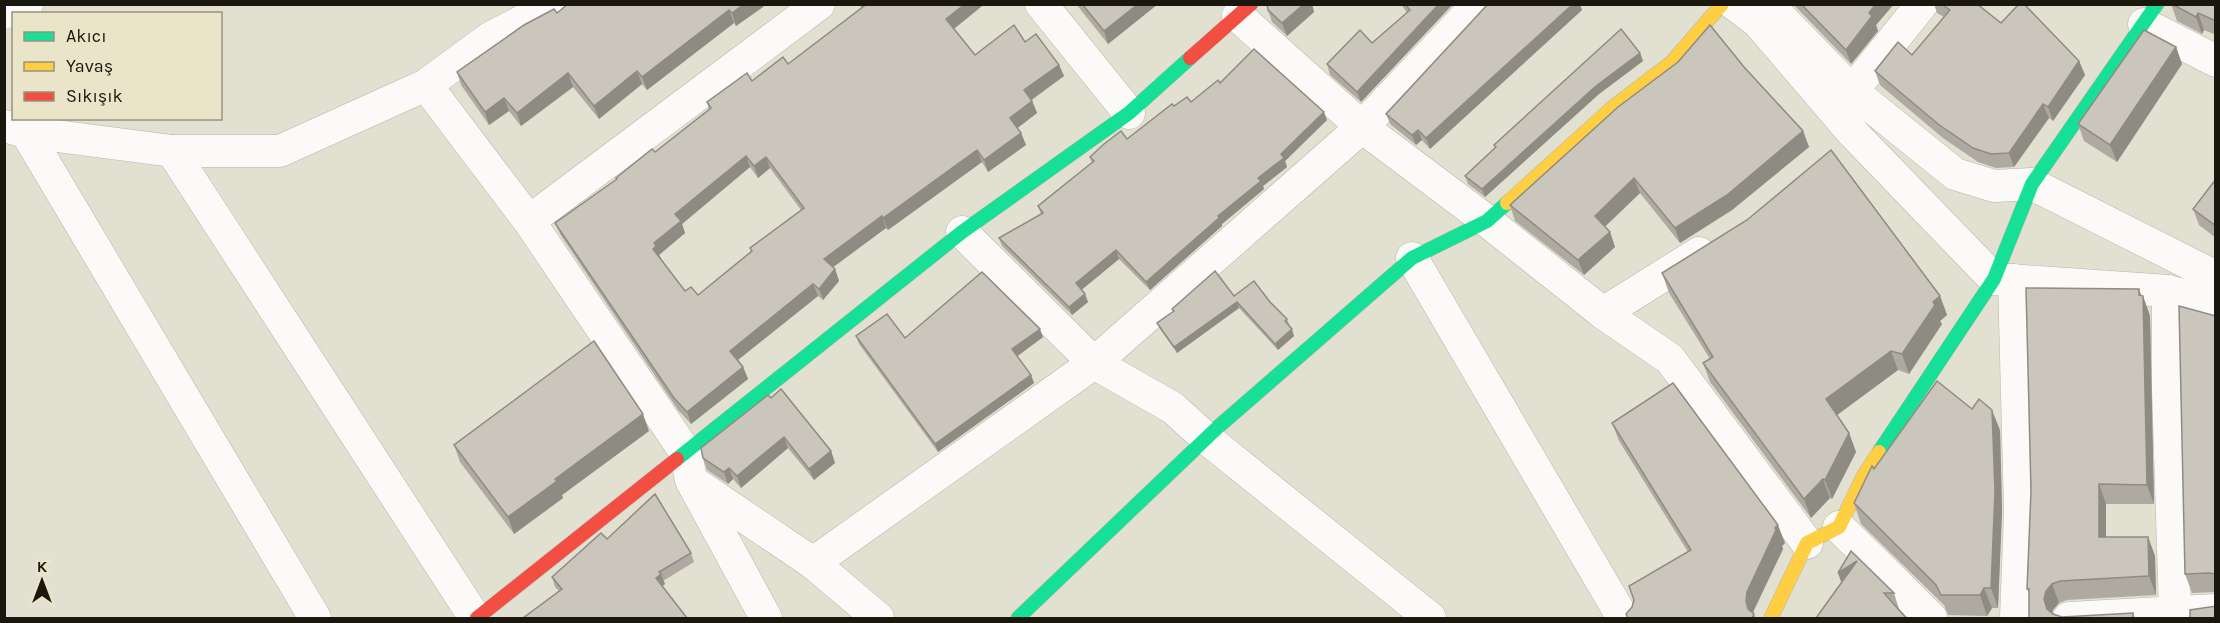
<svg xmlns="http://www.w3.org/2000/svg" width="2220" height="623" font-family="Karla,sans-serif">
<rect width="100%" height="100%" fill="#e2e0d1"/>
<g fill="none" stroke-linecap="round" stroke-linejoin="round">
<defs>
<g id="street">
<path d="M 1041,4 L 1129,113"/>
<path d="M 1734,4 L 1758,22 L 1853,133 L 1994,279 L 2168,291 L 2216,304"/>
<path d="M 4,13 L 27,4"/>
<path d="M 1777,14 L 1852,91 L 1955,174 L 1994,186 L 2032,184 L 2216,277"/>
<path d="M 1238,16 L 1362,127 L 1487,221 L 1603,313 L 1670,359 L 1807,543"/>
<path d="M 2144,24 L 2216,61"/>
<path d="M 426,85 L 529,221 L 686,453 L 691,480 L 766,618"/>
<path d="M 1852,91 L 1922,4"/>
<path d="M 4,126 L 26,132 L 172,151 L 280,151 L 426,85 L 490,38 L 555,4"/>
<path d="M 26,132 L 315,618"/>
<path d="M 172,151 L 475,618"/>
<path d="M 529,221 L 819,4"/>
<path d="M 962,232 L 1094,363 L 1173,408 L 1206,438 L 1430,618"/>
<path d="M 1412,258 L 1623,618"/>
<path d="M 2014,280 L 2020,511 L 2016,618"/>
<path d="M 2168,291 L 2168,390 L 2175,612"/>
<path d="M 1603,313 L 1699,253"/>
<path d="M 696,484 L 813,563 L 878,618"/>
<path d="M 1839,527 L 1931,618"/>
<path d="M 813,563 L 1094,363 L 1362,127 L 1478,4"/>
<path d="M 2069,618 L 2216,610"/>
</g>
<g id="fast">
<path d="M 1879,452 L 1994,279 L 2032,184 L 2157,4"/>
<path d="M 677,459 L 962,232 L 1129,113 L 1190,58"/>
<path d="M 1018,618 L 1218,427 L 1412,258 L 1487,221 L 1507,203"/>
</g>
<g id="slow">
<path d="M 1507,203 L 1612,108 L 1672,62 L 1722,4"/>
<path d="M 1771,618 L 1807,543 L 1839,527 L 1864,475 L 1879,452"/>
</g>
<g id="jam">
<path d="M 1190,58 L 1251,4"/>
<path d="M 477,618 L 677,459"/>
</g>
</defs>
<use href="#street" stroke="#b7b5a9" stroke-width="33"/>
<use href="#fast" stroke="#b7b5a9" stroke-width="15"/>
<use href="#slow" stroke="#b7b5a9" stroke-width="15"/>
<use href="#jam" stroke="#b7b5a9" stroke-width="15"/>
<use href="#street" stroke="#fbfaf8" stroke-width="32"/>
<use href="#fast" stroke="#16e098" stroke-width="14"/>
<use href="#slow" stroke="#ffcf43" stroke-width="14"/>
<use href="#jam" stroke="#f24e42" stroke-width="14"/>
</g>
<g fill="#afaaa1" fill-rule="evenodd">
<path d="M 568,4 L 767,4 L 736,26 L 734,23 L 647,90 L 642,84 L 599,119 L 573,87 L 521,126 L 509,111 L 489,125 L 461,85 L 457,72 L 557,13 Z"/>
<path d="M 859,4 L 981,4 L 982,6 L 954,29 L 975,55 L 1025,42 L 1059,65 L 1064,76 L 1032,100 L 1037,113 L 1017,128 L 1021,133 L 1026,145 L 988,172 L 982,162 L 888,230 L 886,228 L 833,267 L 835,269 L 839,281 L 823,300 L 818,296 L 738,360 L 743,367 L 748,379 L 691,424 L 678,410 L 560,234 L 555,223 L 617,180 L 616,178 L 655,152 L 709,110 L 707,102 L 788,64 L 862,8 ZM 750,167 L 758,178 L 770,168 L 801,210 L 750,248 L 751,252 L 698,295 L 685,291 L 660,258 L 659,255 L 685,233 L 682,224 Z"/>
<path d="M 1076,4 L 1158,4 L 1108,44 Z"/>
<path d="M 1267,4 L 1312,4 L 1314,12 L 1287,36 L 1272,22 L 1268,10 Z"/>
<path d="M 1401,4 L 1453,4 L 1361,102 L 1330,75 L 1327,64 L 1372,43 L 1407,13 Z"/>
<path d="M 1793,4 L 1894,4 L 1876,25 L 1878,31 L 1851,64 Z"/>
<path d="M 1934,4 L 1977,4 L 2001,23 L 2079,61 L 2085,75 L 2053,121 L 2049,118 L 2014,167 L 1996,168 L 1978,162 L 1943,138 L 1880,85 L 1875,71 L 1912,55 L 1944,17 L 1937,13 Z"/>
<path d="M 2171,4 L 2216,4 L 2216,35 L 2204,30 L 2202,34 L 2177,21 Z"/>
<path d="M 1582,10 L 1430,149 L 1422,140 L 1416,145 L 1390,124 L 1386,114 Z"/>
<path d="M 2176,47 L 2182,64 L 2117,162 L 2084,141 L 2078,124 Z"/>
<path d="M 1640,53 L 1643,61 L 1599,94 L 1485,197 L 1468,184 L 1465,176 L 1495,148 L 1494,145 Z"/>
<path d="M 1744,67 L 1803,131 L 1809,147 L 1732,210 L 1680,243 L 1640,193 L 1605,227 L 1610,232 L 1615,247 L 1584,275 L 1515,221 L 1510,205 Z"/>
<path d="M 1220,83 L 1327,120 L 1285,161 L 1287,167 L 1263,186 L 1264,189 L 1222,224 L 1222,226 L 1150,290 L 1119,259 L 1081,290 L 1085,294 L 1088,302 L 1072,315 L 1002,246 L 999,238 L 1041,214 L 1038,206 L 1092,163 L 1090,157 L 1127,139 L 1174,106 L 1191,102 Z"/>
<path d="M 2216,179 L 2216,238 L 2199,225 L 2193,209 Z"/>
<path d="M 1662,273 L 1940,296 L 1947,315 L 1940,321 L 1942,324 L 1909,374 L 1898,370 L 1837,415 L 1849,433 L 1856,452 L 1832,499 L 1830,498 L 1811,518 L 1710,382 L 1703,363 L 1710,359 L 1669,293 Z"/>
<path d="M 1234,296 L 1270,302 L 1287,319 L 1290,326 L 1289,326 L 1294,336 L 1278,350 L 1239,308 L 1177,353 L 1160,329 L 1157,323 L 1173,312 L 1172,309 Z"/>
<path d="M 2142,296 L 2143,296 L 2150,316 L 2154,504 L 2106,504 L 2106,537 L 2148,537 L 2155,556 L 2156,595 L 2067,600 L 2059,603 L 2053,610 L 2052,613 L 2062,617 L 2133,613 L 2135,618 L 2029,618 L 2029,593 L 2027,589 Z"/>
<path d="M 2216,316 L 2216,592 L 2192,593 L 2185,574 Z"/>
<path d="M 856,336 L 905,338 L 1043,337 L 1017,356 L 1031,375 L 1034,383 L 938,452 L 859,344 Z"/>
<path d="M 771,398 L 831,451 L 835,463 L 814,480 L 788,448 L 741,488 L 733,479 L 728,484 L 707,470 L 703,458 Z"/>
<path d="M 1612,423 L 1785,543 L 1782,546 L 1783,549 L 1754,610 L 1688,552 L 1619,441 Z"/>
<path d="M 2000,430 L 2002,511 L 1998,608 L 1992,608 L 1987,616 L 1948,615 L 1944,605 L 1861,524 L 1854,503 Z"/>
<path d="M 649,431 L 562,495 L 563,498 L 514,534 L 460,462 L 454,445 Z"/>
<path d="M 691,553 L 694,562 L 663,581 L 665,584 L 662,586 L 559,591 L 555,587 L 552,577 Z"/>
<path d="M 1841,582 L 1894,593 L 1900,612 Z"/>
</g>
<g fill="#8e8b83">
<path d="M 744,4 L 767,4 L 736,26 L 732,13 Z"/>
<path d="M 965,4 L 981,4 L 982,6 L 951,31 L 946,19 Z"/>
<path d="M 1138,4 L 1158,4 L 1108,44 L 1104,31 Z"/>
<path d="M 1304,4 L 1312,4 L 1314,12 L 1287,36 L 1282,23 Z"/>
<path d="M 1439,4 L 1453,4 L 1361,102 L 1357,92 Z"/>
<path d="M 1573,4 L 1580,4 L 1582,10 L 1430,149 L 1426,138 Z"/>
<path d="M 1876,4 L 1894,4 L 1876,25 L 1878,31 L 1851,64 L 1846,50 L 1869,13 Z"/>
<path d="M 729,10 L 734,23 L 647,90 L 642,77 Z"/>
<path d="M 2198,13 L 2204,30 L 2202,34 L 2196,17 Z"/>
<path d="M 2176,47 L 2182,64 L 2117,162 L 2110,145 Z"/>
<path d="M 1640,53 L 1643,61 L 1599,94 L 1485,197 L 1482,189 L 1596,86 Z"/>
<path d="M 2079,61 L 2085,75 L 2053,121 L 2048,107 Z"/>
<path d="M 1059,65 L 1064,76 L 1028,102 L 1024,90 Z"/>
<path d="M 637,71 L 642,84 L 599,119 L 594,106 Z"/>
<path d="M 568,73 L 573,87 L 521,126 L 517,113 Z"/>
<path d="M 504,98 L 509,111 L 489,125 L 485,112 Z"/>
<path d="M 1032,101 L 1037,113 L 1015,130 L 1010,118 Z"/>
<path d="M 2043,104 L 2049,118 L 2014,167 L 2009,153 Z"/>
<path d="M 1324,112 L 1327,120 L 1285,161 L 1287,167 L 1263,186 L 1264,189 L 1222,224 L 1222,226 L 1150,290 L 1146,282 L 1258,178 L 1281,154 Z"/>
<path d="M 1418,130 L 1422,140 L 1416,145 L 1412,135 Z"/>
<path d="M 1803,131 L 1809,147 L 1732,210 L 1680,243 L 1675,228 Z"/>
<path d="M 1021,133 L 1026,145 L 988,172 L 984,160 Z"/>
<path d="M 977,150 L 982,162 L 888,230 L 883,218 Z"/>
<path d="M 746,156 L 750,167 L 682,224 L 685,233 L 659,255 L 661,258 L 657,261 L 653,249 L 654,243 L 675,214 Z"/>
<path d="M 766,157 L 770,168 L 758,178 L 754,166 Z"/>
<path d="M 1634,178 L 1640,193 L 1600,231 L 1595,216 Z"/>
<path d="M 882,216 L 886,228 L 828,271 L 824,259 Z"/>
<path d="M 1610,232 L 1615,247 L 1584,275 L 1578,260 Z"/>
<path d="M 1116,250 L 1119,259 L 1079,292 L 1076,283 Z"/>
<path d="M 835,269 L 839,281 L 823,300 L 819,289 Z"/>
<path d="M 813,284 L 818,296 L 734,363 L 730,351 Z"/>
<path d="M 2139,289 L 2143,300 L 2143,296 L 2150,316 L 2154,504 L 2147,485 Z"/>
<path d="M 1085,294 L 1088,302 L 1072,315 L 1069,307 Z"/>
<path d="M 1940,296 L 1947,315 L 1940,321 L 1942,324 L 1909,374 L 1902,354 L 1933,302 Z"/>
<path d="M 1237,302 L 1239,308 L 1177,353 L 1174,347 Z"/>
<path d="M 1040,329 L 1043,337 L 1015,358 L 1012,349 Z"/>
<path d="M 1292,329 L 1294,336 L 1278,350 L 1275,344 Z"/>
<path d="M 1891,351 L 1898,370 L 1833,418 L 1826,399 Z"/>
<path d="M 743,367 L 748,379 L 691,424 L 687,412 Z"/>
<path d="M 1031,375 L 1034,383 L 938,452 L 935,444 Z"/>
<path d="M 1992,410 L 2000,430 L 2002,511 L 1998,608 L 1991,588 Z"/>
<path d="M 643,414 L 649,431 L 562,495 L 563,498 L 514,534 L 508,517 L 555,479 Z"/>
<path d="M 1849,433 L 1856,452 L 1832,499 L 1825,480 Z"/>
<path d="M 784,437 L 788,448 L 741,488 L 737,476 Z"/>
<path d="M 831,451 L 835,463 L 814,480 L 809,469 Z"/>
<path d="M 729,468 L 733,479 L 728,484 L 724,472 Z"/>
<path d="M 1823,479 L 1830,498 L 1811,518 L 1804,499 Z"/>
<path d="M 2099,484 L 2106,504 L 2106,556 L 2099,537 Z"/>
<path d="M 1778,525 L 1785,543 L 1782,546 L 1783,549 L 1754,610 L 1753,615 L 1754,614 L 1755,618 L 1752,618 L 1746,601 L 1747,592 L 1775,528 Z"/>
<path d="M 2148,537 L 2155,556 L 2156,595 L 2149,576 Z"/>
<path d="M 1857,561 L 1845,593 L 1838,573 Z"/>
<path d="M 661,574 L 665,584 L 660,588 L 656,578 Z"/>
<path d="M 2052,584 L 2059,603 L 2053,610 L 2051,618 L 2044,599 L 2046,591 Z"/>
<path d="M 1984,588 L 1992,608 L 1987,616 L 1980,595 Z"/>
</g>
<g fill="#cbc6bb" stroke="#8e8b83" stroke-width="1.5" fill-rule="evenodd">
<path d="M 568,4 L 744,4 L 732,13 L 729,10 L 642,77 L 637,71 L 594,106 L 568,73 L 517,113 L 504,98 L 485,112 L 457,72 L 524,25 L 554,9 L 557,13 Z"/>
<path d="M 863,4 L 965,4 L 946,19 L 975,55 L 1014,25 L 1025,42 L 1036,34 L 1059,65 L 1024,90 L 1032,101 L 1010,118 L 1021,133 L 984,160 L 977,150 L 883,218 L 882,216 L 824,259 L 835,269 L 819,289 L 813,284 L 730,351 L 743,367 L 687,412 L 674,398 L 555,223 L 617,179 L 616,178 L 652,149 L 655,152 L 711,108 L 707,102 L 747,73 L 752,81 L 783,57 L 788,64 L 864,6 ZM 746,156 L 754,166 L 766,157 L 804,208 L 750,248 L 752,251 L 698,295 L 691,287 L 685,291 L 653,249 L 656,246 L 654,243 L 681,221 L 675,214 Z"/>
<path d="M 1082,4 L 1138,4 L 1104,31 Z"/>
<path d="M 1267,4 L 1304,4 L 1282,23 L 1268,10 Z"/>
<path d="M 1405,4 L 1439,4 L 1357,92 L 1327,64 L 1360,30 L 1372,43 L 1410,10 Z"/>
<path d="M 1488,4 L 1573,4 L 1426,138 L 1418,130 L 1412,135 L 1386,114 Z"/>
<path d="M 1801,4 L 1876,4 L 1869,13 L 1872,16 L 1846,50 Z"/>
<path d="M 1941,4 L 1977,4 L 2001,23 L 2019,4 L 2024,4 L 2079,61 L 2048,107 L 2043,104 L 2009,153 L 1991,154 L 1973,148 L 1938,124 L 1875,71 L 1898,42 L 1912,55 L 1950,10 Z"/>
<path d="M 2172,4 L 2216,4 L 2216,21 L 2198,13 L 2196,17 Z"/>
<path d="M 1710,25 L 1744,67 L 1803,131 L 1727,195 L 1675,228 L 1634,178 L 1595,216 L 1610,232 L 1578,260 L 1510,205 L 1618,107 L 1678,62 Z"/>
<path d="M 1621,29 L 1640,53 L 1596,86 L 1482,189 L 1465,176 L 1496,147 L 1494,145 Z"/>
<path d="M 2144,30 L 2176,47 L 2110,145 L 2078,124 Z"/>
<path d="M 1254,49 L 1324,112 L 1281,154 L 1284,158 L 1258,178 L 1261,181 L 1218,216 L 1219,218 L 1146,282 L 1116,250 L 1076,283 L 1085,294 L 1069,307 L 999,238 L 1043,213 L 1038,206 L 1094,161 L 1090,157 L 1104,144 L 1121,131 L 1127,139 L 1172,104 L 1174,106 L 1187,97 L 1191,102 L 1218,80 L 1220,83 Z"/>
<path d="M 1831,150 L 1940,296 L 1933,302 L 1935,305 L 1902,354 L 1891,351 L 1826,399 L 1849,433 L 1825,480 L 1823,479 L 1804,499 L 1703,363 L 1713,357 L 1662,273 L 1747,220 Z"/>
<path d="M 2216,179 L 2216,226 L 2193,209 Z"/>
<path d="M 1215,271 L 1234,296 L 1254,281 L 1270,302 L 1287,319 L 1285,321 L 1292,329 L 1275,344 L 1237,302 L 1174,347 L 1157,323 L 1174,311 L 1172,309 Z"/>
<path d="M 982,272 L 1040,329 L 1012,349 L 1031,375 L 935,444 L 856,336 L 887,314 L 905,338 Z"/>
<path d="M 2026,288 L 2139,289 L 2139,295 L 2143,296 L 2147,485 L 2099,484 L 2099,537 L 2148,537 L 2149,576 L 2060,581 L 2052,584 L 2046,591 L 2044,599 L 2047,609 L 2053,614 L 2062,617 L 2133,613 L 2133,618 L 2029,618 L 2029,589 L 2027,589 L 2031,491 Z"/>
<path d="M 2179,306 L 2216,316 L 2216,574 L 2208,573 L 2185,574 Z"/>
<path d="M 594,341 L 643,414 L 555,479 L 557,481 L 508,517 L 454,445 Z"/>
<path d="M 1937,381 L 1972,409 L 1979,399 L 1992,410 L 1995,491 L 1991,588 L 1984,588 L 1980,595 L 1941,595 L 1936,585 L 1854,503 L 1872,466 L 1874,469 Z"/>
<path d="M 1673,383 L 1778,525 L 1775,528 L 1776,530 L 1747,592 L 1746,601 L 1748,609 L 1754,614 L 1752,618 L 1628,618 L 1626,614 L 1632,607 L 1634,600 L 1629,586 L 1691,550 L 1612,423 Z"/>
<path d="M 781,389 L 831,451 L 809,469 L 784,437 L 737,476 L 729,468 L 724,472 L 703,458 L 701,448 L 768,395 L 771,398 Z"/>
<path d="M 655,494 L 691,553 L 659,572 L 661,574 L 656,578 L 687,618 L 523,618 L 562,589 L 552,577 L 601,533 L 607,539 Z"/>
<path d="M 1851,551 L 1894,593 L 1884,593 L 1906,618 L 1816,618 L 1857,561 L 1838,573 Z"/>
<path d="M 2216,606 L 2216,618 L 2190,618 L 2190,610 Z"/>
</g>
<rect width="2220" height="623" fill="none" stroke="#1a180e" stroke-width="12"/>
<rect x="12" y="12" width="210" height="108" fill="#eae5c9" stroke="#97937e" stroke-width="1.5"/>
<rect x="24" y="32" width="30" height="9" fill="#16e098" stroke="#97937e" stroke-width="1.5"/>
<text x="66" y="42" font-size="18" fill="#1a180e">Akıcı</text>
<rect x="24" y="62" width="30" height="9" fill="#ffcf43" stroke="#97937e" stroke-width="1.5"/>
<text x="66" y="72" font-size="18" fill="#1a180e">Yavaş</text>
<rect x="24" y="92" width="30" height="9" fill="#f24e42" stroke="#97937e" stroke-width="1.5"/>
<text x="66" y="102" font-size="18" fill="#1a180e">Sıkışık</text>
<g transform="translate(42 581)" stroke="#eae5c9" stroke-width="4.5" paint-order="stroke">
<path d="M0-4.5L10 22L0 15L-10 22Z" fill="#1a180e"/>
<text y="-9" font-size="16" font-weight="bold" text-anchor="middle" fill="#1a180e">K</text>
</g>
</svg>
